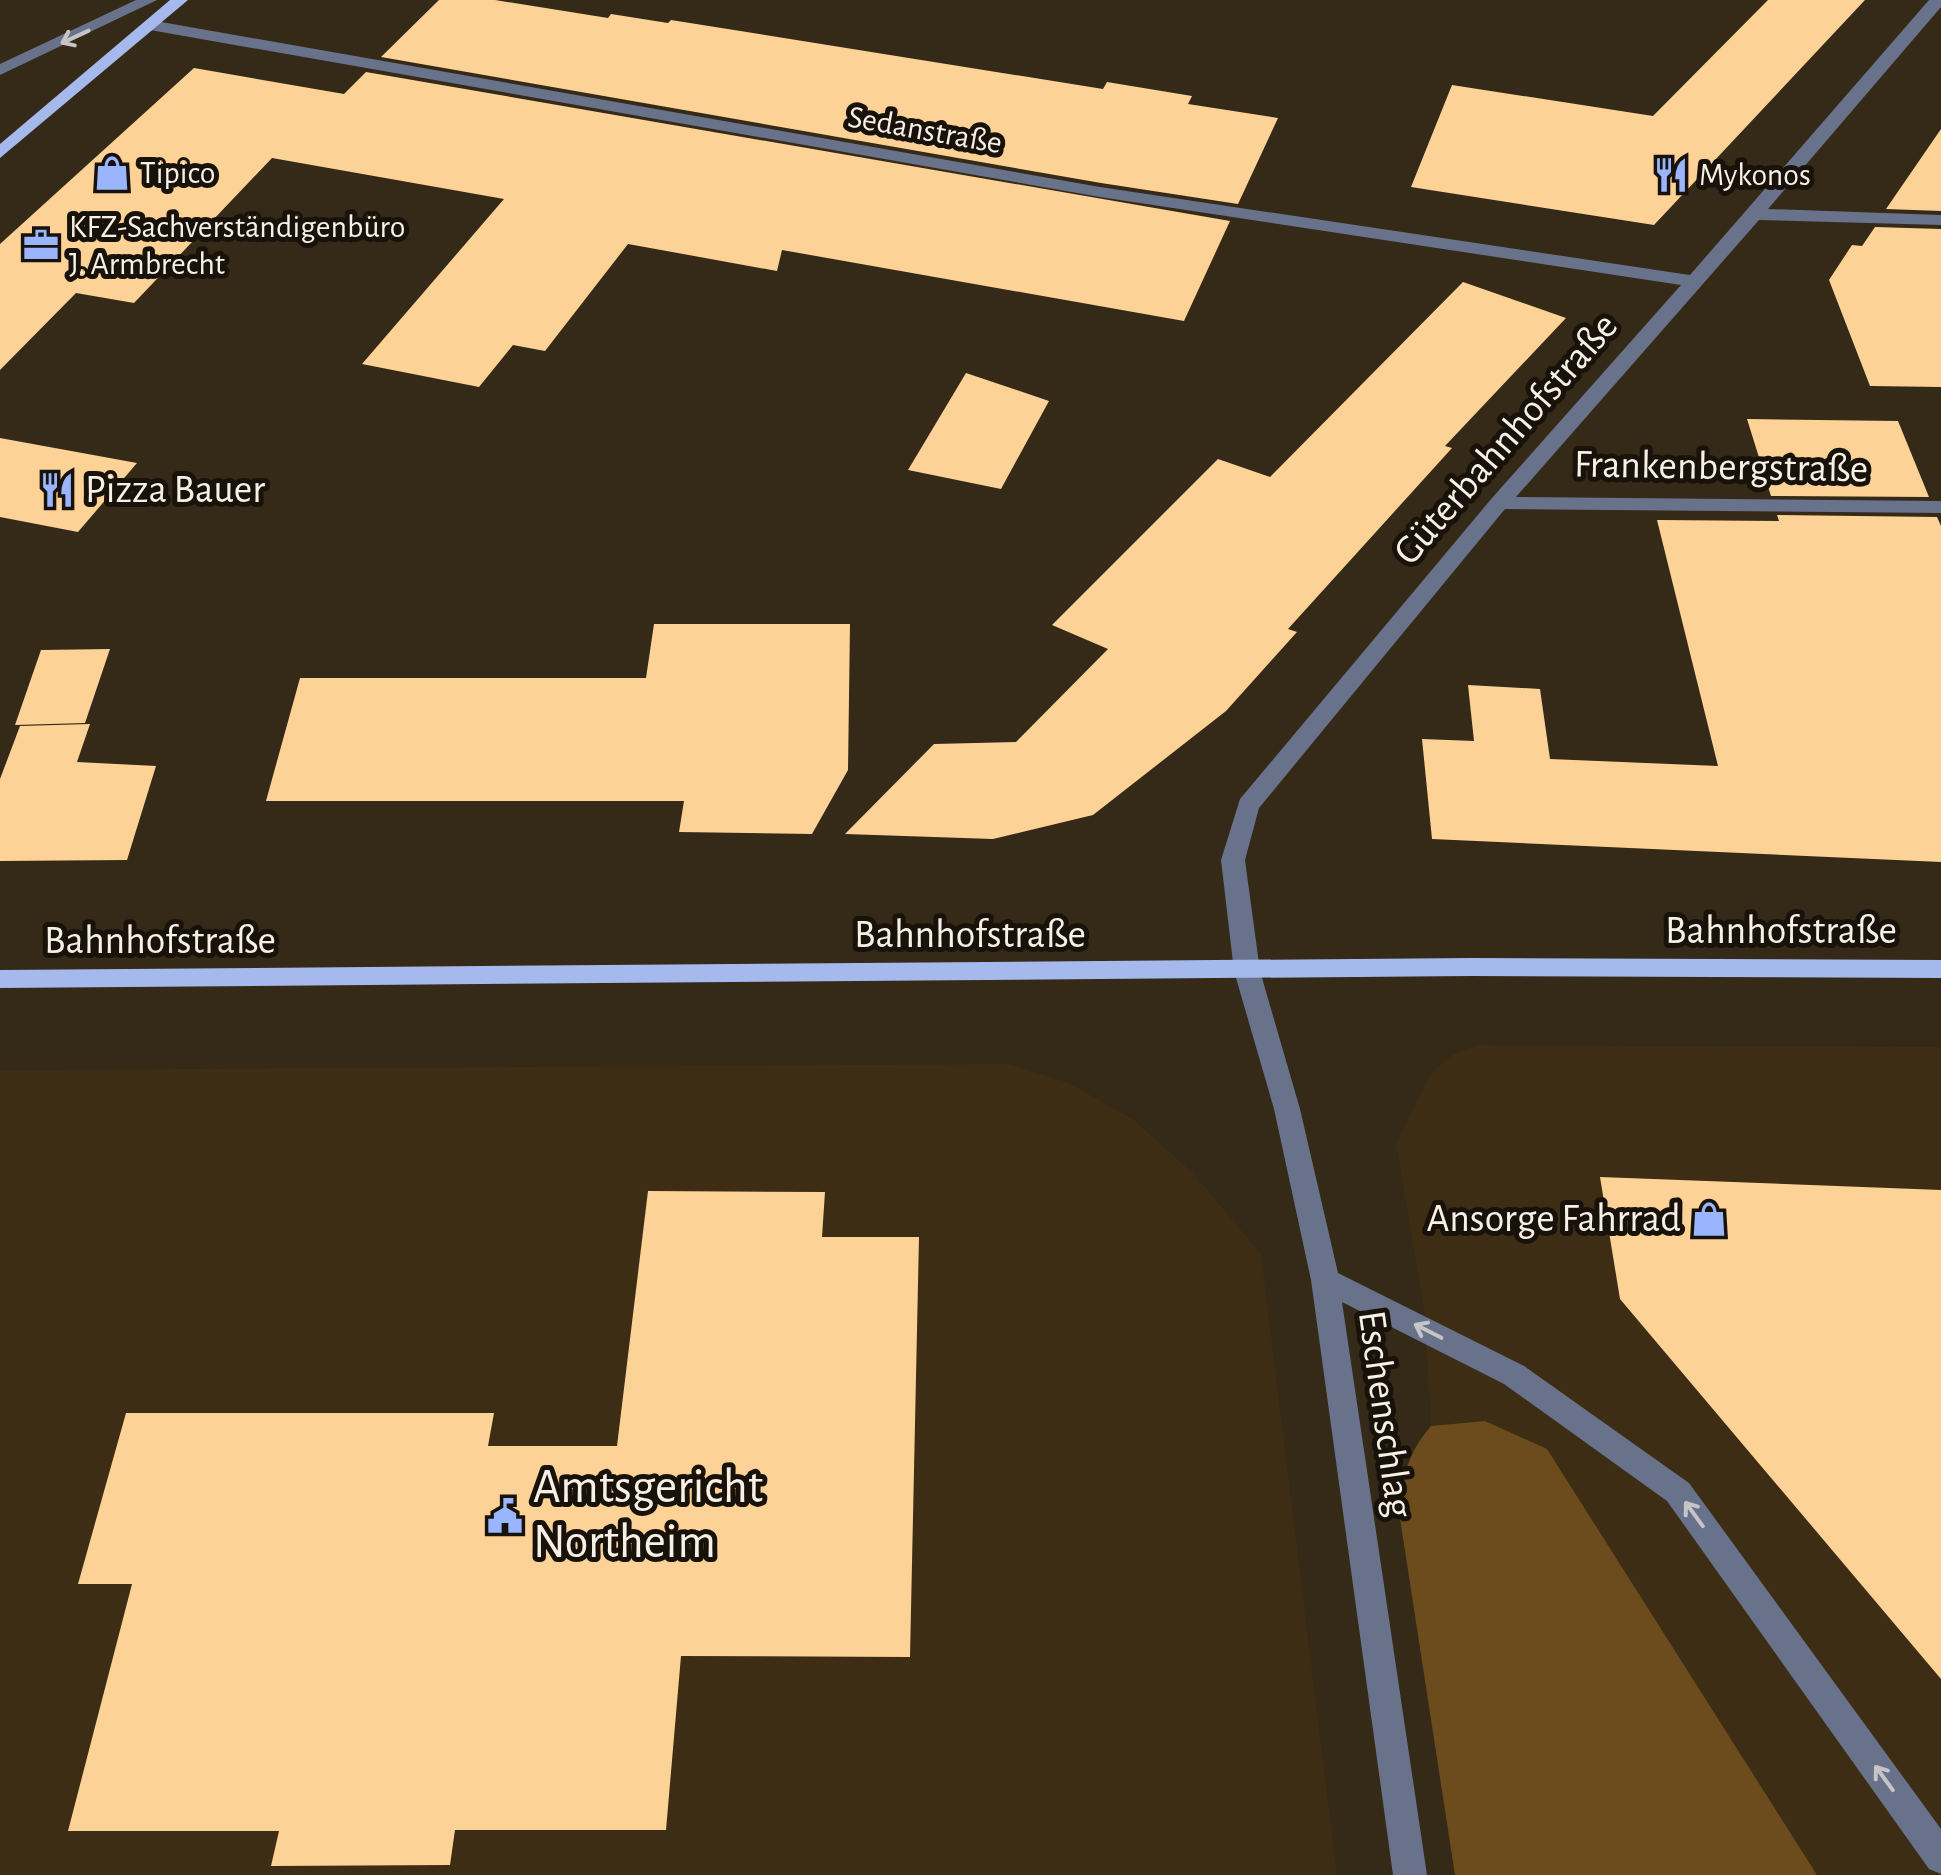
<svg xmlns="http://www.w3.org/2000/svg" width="1941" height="1875" font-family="'Alegreya Sans',sans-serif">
<rect width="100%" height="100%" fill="#352917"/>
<g fill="#3d2d15">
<path d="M 1479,1045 L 1941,1047 L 1941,1875 L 1817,1875 L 1547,1449 L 1485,1421 L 1431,1426 L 1425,1315 L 1396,1143 L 1430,1074 L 1452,1055 Z"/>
<path d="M 1010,1064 L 1069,1083 L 1134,1120 L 1194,1174 L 1261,1254 L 1337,1875 L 0,1875 L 0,1070 Z"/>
</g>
<path fill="#6c4c1c" d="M 1485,1421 L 1547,1449 L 1817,1875 L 1455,1875 L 1399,1512 C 1403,1476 1407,1454 1431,1426 Z"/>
<g fill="#fdd297">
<path d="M 439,0 L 495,0 L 608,18 L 611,14 L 668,23 L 671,20 L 1103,89 L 1107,82 L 1192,96 L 1188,104 L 1278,118 L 1238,204 L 1101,183 L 381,57 Z"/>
<path d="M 1768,0 L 1865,0 L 1654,225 L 1411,187 L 1452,85 L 1653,116 Z"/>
<path d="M 194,68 L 344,94 L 366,72 L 1230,221 L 1184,321 L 782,250 L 777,271 L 628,244 L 545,351 L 513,345 L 479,387 L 362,364 L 504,199 L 272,158 L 134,303 L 76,293 L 0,370 L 0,244 Z"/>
<path d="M 1941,129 L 1941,211 L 1886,209 Z"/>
<path d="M 1875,227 L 1941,229 L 1941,387 L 1870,386 L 1829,280 L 1852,245 L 1862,246 Z"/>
<path d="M 1463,282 L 1566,318 L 1445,446 L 1452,448 L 1288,629 L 1297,632 L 1226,711 L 1093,815 L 993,839 L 845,834 L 934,744 L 1016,742 L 1108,649 L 1052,625 L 1218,459 L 1270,477 Z"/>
<path d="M 966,373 L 1049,401 L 1001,489 L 908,470 Z"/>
<path d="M 1747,419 L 1898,421 L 1929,497 L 1771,496 Z"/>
<path d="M 0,438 L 137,463 L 78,532 L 0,517 Z"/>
<path d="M 1777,515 L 1937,517 L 1941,526 L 1941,862 L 1432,839 L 1422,739 L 1474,741 L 1468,685 L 1540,689 L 1550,759 L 1718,766 L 1657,520 L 1779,521 Z"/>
<path d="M 654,624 L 850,624 L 848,770 L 812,834 L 679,832 L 684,801 L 266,801 L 300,678 L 646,678 Z"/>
<path d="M 110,649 L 85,723 L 15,725 L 41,650 Z"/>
<path d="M 90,724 L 77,762 L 156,766 L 127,860 L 0,861 L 0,779 L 20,726 Z"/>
<path d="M 1600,1177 L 1941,1190 L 1941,1679 L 1620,1299 Z"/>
<path d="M 648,1191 L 825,1192 L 822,1237 L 919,1237 L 910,1657 L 681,1656 L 666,1830 L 455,1830 L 450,1865 L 271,1866 L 279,1831 L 68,1831 L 132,1584 L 78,1584 L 126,1413 L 494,1413 L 488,1446 L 617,1446 Z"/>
</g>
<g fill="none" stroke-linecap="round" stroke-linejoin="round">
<g fill="#68728b" fill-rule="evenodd">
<path d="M 136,0 L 157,0 L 0,75 L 0,64 Z"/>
<path d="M 1929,0 L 1941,0 L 1941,7 L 1768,209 L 1941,215 L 1941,225 L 1759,220 L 1516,497 L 1941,501 L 1941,513 L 1505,509 L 1259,808 L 1245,860 L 1260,971 L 1300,1109 L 1338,1273 L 1524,1366 L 1689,1483 L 1941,1829 L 1941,1874 L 1929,1869 L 1667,1501 L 1504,1384 L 1342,1302 L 1427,1875 L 1393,1875 L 1311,1280 L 1274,1109 L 1234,971 L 1221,860 L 1240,799 L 1492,498 L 1681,285 L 1100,197 L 150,30 L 142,25 L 150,20 L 1100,187 L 1690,275 Z"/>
</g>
<g fill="#a5b9ed" fill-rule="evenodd">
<path d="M 170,0 L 188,0 L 0,158 L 0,144 Z"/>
<path d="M 1471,958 L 1941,960 L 1941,978 L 1471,976 L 0,988 L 0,970 Z"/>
</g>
</g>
<defs><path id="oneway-shaft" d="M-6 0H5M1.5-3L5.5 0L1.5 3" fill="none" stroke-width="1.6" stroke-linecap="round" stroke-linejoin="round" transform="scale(2.5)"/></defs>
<g stroke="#c6c4c6">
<use href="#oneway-shaft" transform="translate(75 37) rotate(155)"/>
<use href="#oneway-shaft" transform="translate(1428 1331) rotate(-153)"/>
<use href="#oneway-shaft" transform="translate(1694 1514) rotate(-126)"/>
<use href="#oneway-shaft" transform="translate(1884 1778) rotate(-126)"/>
</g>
<defs>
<symbol id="shop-bare" viewBox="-9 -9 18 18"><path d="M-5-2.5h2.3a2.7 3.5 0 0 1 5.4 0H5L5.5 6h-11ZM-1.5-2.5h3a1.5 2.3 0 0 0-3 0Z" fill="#99b5fd" stroke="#18120b" stroke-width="2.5" paint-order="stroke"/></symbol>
<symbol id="restaurant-bare" viewBox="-9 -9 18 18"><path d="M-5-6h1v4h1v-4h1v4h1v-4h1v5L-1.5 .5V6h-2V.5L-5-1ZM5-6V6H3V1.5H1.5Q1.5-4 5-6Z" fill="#99b5fd" stroke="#18120b" stroke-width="2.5" paint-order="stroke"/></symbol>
<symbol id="office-bare" viewBox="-9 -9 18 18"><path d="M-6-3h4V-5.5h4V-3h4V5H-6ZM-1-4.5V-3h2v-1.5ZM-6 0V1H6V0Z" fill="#99b5fd" stroke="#18120b" stroke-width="2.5" paint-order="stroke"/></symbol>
<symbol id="civic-bare" viewBox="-9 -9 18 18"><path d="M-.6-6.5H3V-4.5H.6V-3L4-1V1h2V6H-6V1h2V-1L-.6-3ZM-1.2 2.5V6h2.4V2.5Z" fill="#99b5fd" stroke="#18120b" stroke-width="2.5" paint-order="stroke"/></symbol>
</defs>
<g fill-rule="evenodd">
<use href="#shop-bare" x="87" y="148" width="50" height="50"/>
<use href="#restaurant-bare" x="1646" y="150" width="50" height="50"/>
<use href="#office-bare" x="16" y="220" width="50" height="50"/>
<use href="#restaurant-bare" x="32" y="465" width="50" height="50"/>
<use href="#shop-bare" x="1684" y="1194" width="50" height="50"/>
<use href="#civic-bare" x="480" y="1491" width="50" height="50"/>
</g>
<g text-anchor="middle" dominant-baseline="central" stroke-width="10" stroke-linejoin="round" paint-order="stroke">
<g font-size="32" fill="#f8f0e5" stroke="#18120b">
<text transform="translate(925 130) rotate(10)">Sedanstraße</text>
</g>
<g font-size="32" fill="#f8f0e5" stroke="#18120b" text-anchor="start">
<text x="140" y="173">Tipico</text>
<text x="1699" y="175">Mykonos</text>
<text x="69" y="227">KFZ-Sachverständigenbüro<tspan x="69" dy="37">J. Armbrecht</tspan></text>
</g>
<g font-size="40" fill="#f8f0e5" stroke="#18120b">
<text transform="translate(1506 439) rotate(-49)">Güterbahnhofstraße</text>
<text transform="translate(1721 467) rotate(1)">Frankenbergstraße</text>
<text x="1781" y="931">Bahnhofstraße</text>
<text x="970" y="935">Bahnhofstraße</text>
<text x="160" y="941">Bahnhofstraße</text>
<text transform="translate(1385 1414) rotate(82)">Eschenschlag</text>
</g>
<g font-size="40" fill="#f8f0e5" stroke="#18120b" text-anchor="start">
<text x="85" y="490">Pizza Bauer</text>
<text x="1681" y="1219" text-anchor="end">Ansorge Fahrrad</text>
</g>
<g font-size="48" fill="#f8f0e5" stroke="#18120b" text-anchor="start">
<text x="533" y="1488">Amtsgericht<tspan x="533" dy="55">Northeim</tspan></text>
</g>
</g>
</svg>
